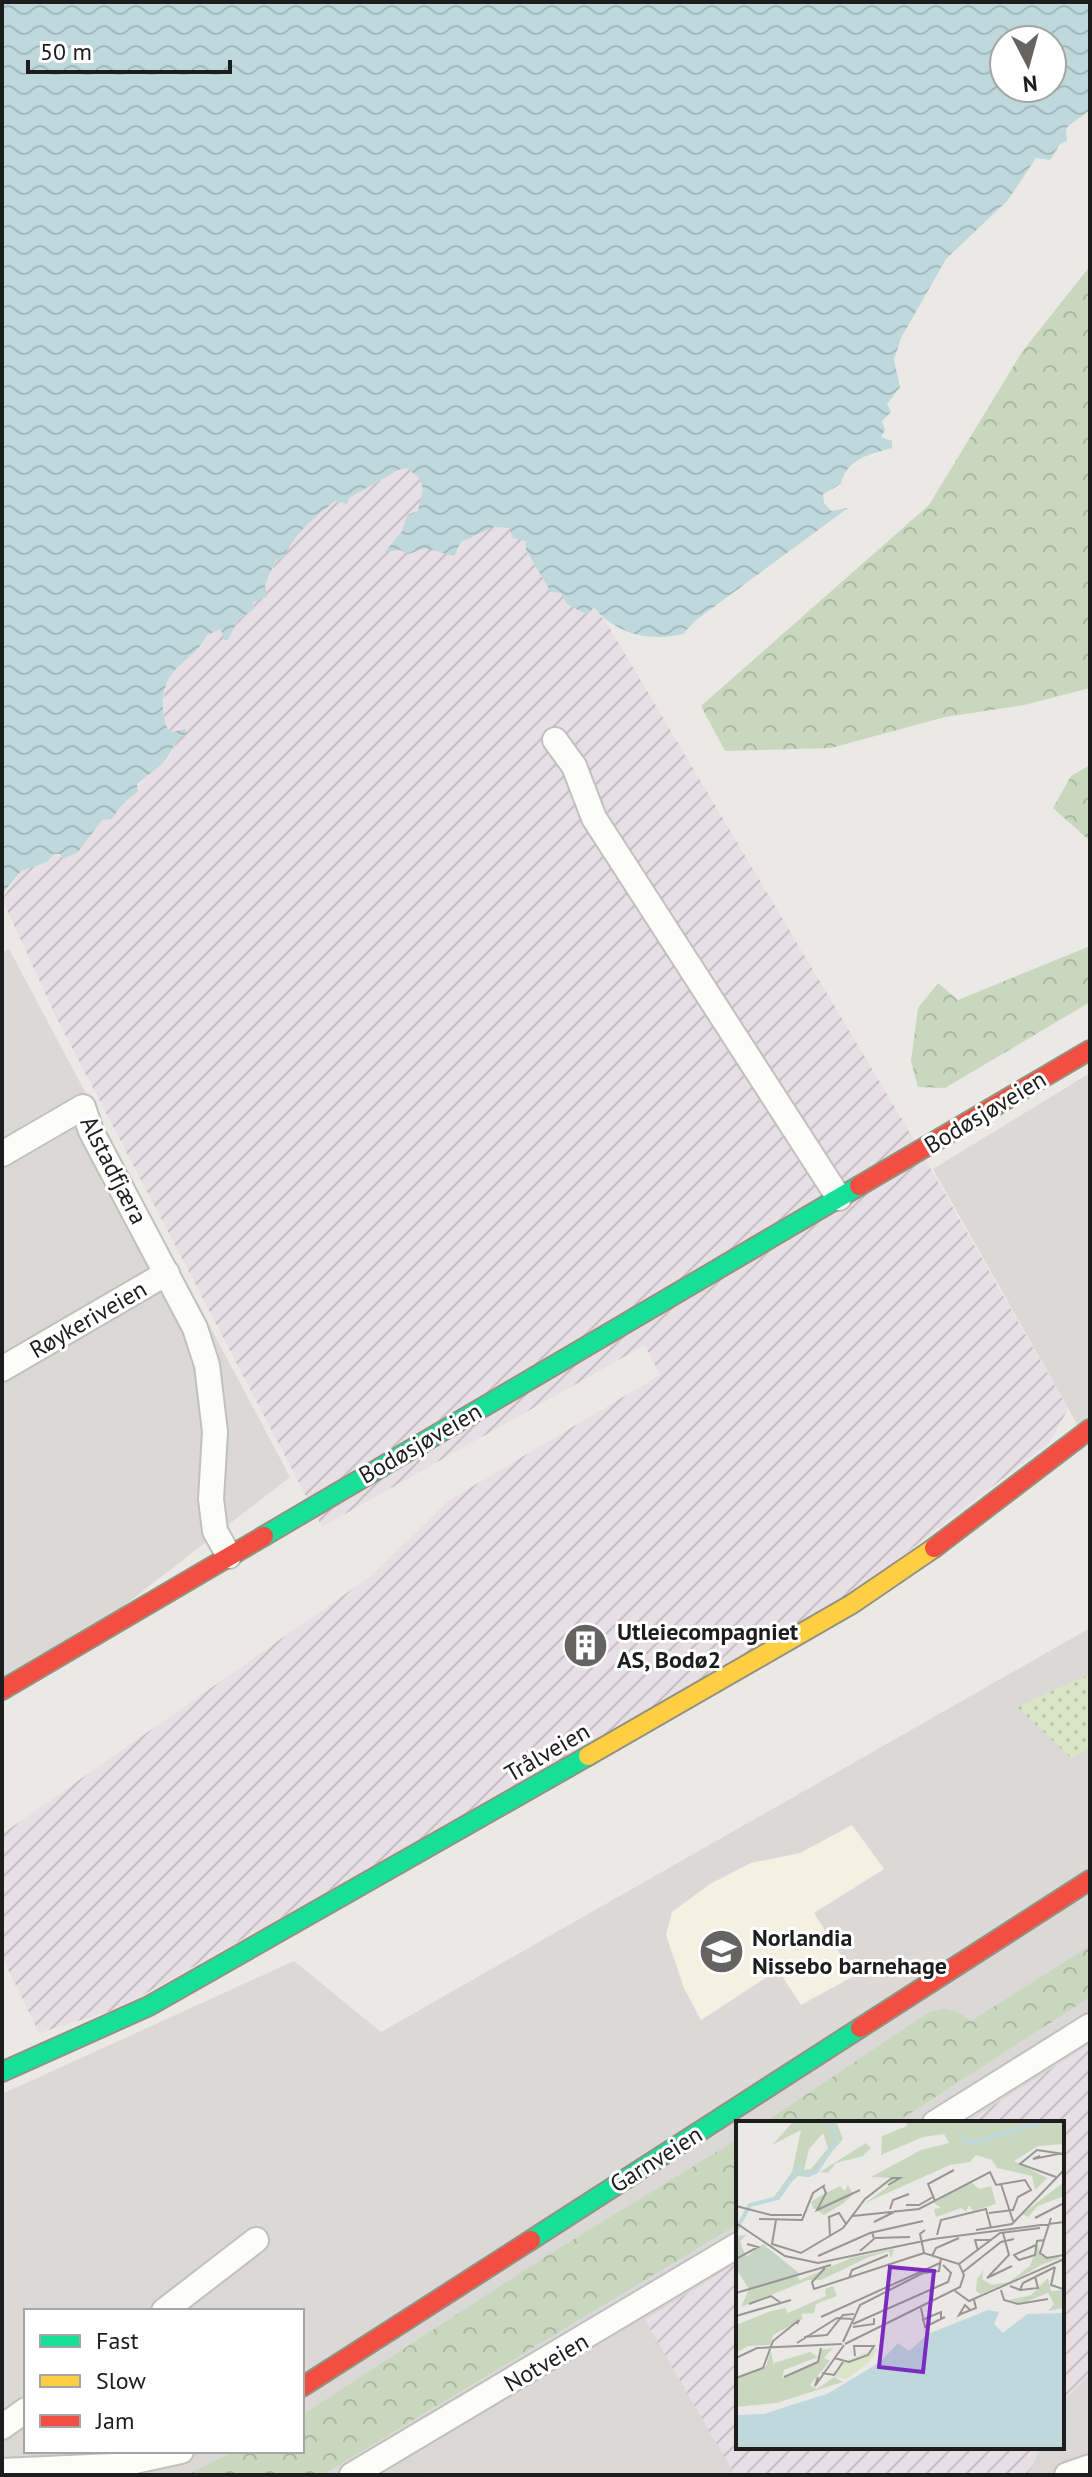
<svg xmlns="http://www.w3.org/2000/svg" width="1092" height="2477" font-family="'PT Sans',sans-serif">
<defs>
<pattern id="industrial-furrows" width="10" height="10" patternUnits="userSpaceOnUse" patternTransform="scale(2)"><rect width="10" height="10" fill="#e8dfe5"/><path d="M-1 1l2-2M0 10L10 0M9 11l2-2" fill="none" stroke="#c7bfc4"/></pattern>
<pattern id="grass-dots" width="8" height="8" patternUnits="userSpaceOnUse" patternTransform="scale(2)"><rect width="8" height="8" fill="#dae5c8"/><path d="M2 2h.1M6 6h.1" fill="none" stroke="#bbc4ab" stroke-width="1.8" stroke-linecap="round"/></pattern>
<pattern id="forest-crowns" width="20" height="18" patternUnits="userSpaceOnUse" patternTransform="scale(2)"><rect width="20" height="18" fill="#c9d7be"/><path d="M2 6a3 3 0 1 1 6 0M12 15a3 3 0 1 1 6 0" fill="none" stroke="#acb8a3"/></pattern>
<pattern id="water-waves" width="16" height="10" patternUnits="userSpaceOnUse" patternTransform="scale(2)"><rect width="16" height="10" fill="#bed8db"/><path d="M0 5q4-4 8 0t8 0" fill="none" stroke="#a3b9bc"/></pattern>
</defs>
<rect width="100%" height="100%" fill="#ebe9e6"/>
<g fill="#dad9d7" fill-rule="evenodd">
<path d="M 9,949 L 290,1477 L 2,1700 L 2,953 Z"/>
<path d="M 1090,1073 L 1090,1447 L 933,1169 Z"/>
<path d="M 1090,1628 L 1090,2475 L 2,2475 L 2,2094 L 294,1961 L 381,2032 ZM 738,2123 L 1062,2123 L 1062,2447 L 738,2447 ZM 26,2311 L 302,2311 L 302,2451 L 26,2451 Z"/>
</g>
<g fill="url(#industrial-furrows)">
<path d="M 407,468 L 419,477 L 423,489 L 418,511 L 407,515 L 402,531 L 386,551 L 400,550 L 409,554 L 425,548 L 460,549 L 460,542 L 494,527 L 511,528 L 526,541 L 526,551 L 551,591 L 562,593 L 567,604 L 593,608 L 606,622 L 916,1143 L 1068,1409 L 1049,1443 L 842,1602 L 120,2008 L 39,2033 L 2,1957 L 2,1834 L 371,1576 L 448,1501 L 660,1375 L 645,1345 L 322,1527 L 56,1017 L 2,899 L 21,871 L 47,862 L 54,854 L 69,857 L 102,820 L 112,819 L 120,807 L 129,801 L 149,772 L 167,760 L 179,738 L 188,732 L 185,729 L 171,732 L 164,722 L 163,701 L 168,678 L 184,657 L 202,646 L 207,635 L 222,628 L 228,640 L 238,620 L 254,609 L 253,602 L 269,578 L 276,560 L 307,523 L 335,501 L 346,504 L 349,498 L 398,470 Z"/>
<path d="M 1090,2044 L 1090,2374 L 1062,2403 L 1062,2123 L 966,2123 Z"/>
<path d="M 738,2262 L 738,2447 L 1039,2447 L 1033,2466 L 1026,2475 L 735,2475 L 645,2320 Z"/>
</g>
<path fill="#f4f1e3" d="M 852,1825 L 884,1869 L 814,1913 L 854,1976 L 801,2005 L 778,1970 L 701,2020 L 684,1988 L 666,1935 L 672,1912 L 710,1884 L 751,1863 L 800,1853 Z"/>
<path fill="url(#grass-dots)" d="M 1090,1674 L 1090,1748 L 1072,1759 L 1017,1707 Z"/>
<g fill="url(#forest-crowns)">
<path d="M 1090,266 L 1090,688 L 1024,705 L 945,717 L 831,748 L 725,751 L 701,706 L 929,505 L 1022,352 Z"/>
<path d="M 1090,765 L 1090,841 L 1053,808 L 1071,776 Z"/>
<path d="M 1090,946 L 1090,1002 L 945,1088 L 918,1087 L 911,1061 L 918,1008 L 938,983 L 958,1000 Z"/>
<path d="M 1090,1946 L 1090,1997 L 895,2123 L 764,2123 L 929,2012 C 947,2007 956,2009 971,2021 Z"/>
<path d="M 738,2139 L 738,2224 L 322,2475 L 187,2475 L 235,2451 L 302,2451 L 302,2415 L 548,2255 Z"/>
</g>
<g fill="#dbdad9">
<path d="M 1090,1839 L 1090,1866 L 1069,1880 L 1056,1861 Z"/>
<path d="M 1039,1871 L 1052,1891 L 775,2069 L 765,2054 L 750,2054 L 725,2008 L 778,1973 L 801,2012 L 807,2010 L 813,2019 Z"/>
<path d="M 1090,1903 L 1090,1942 L 1077,1950 L 974,2013 L 953,1990 Z"/>
<path d="M 607,2056 L 647,2118 L 620,2136 L 611,2122 L 590,2135 L 559,2086 Z"/>
<path d="M 755,2068 L 762,2078 L 668,2139 L 662,2128 Z"/>
<path d="M 473,2108 L 533,2202 L 496,2225 L 436,2133 Z"/>
<path d="M 498,2426 L 527,2475 L 416,2475 Z"/>
</g>
<path fill="url(#water-waves)" fill-rule="evenodd" d="M 2,2 L 1090,2 L 1090,110 L 1066,128 L 1067,141 L 1060,144 L 1050,160 L 1036,158 L 1008,200 L 946,259 L 901,338 L 894,360 L 900,387 L 887,404 L 891,412 L 882,421 L 885,430 L 881,437 L 892,441 L 892,448 C 870,454 846,459 841,484 L 823,494 L 824,503 L 831,511 L 848,508 L 696,620 L 683,634 C 649,642 617,634 594,608 L 586,614 L 567,604 L 561,593 L 551,592 L 526,550 L 526,541 L 512,538 L 510,528 L 494,527 L 461,542 L 454,556 L 425,548 L 409,554 L 400,550 L 385,552 L 402,531 L 407,515 L 418,511 L 423,489 L 419,478 L 407,468 L 398,470 L 349,498 L 347,504 L 335,501 C 314,518 294,533 284,558 L 276,560 L 265,585 L 267,597 L 253,602 L 254,609 L 238,620 L 228,640 L 224,640 L 221,629 L 207,635 C 193,664 161,664 163,709 C 164,719 164,725 171,732 L 185,729 L 188,733 C 176,739 174,747 167,758 C 161,767 145,776 137,785 L 138,791 L 120,807 L 112,819 L 102,820 L 78,852 L 63,859 L 60,854 L 54,854 L 47,862 L 21,871 L 2,894 ZM 1004,40 L 1052,40 L 1052,88 L 1004,88 Z"/>
<g fill="none" stroke-linecap="round" stroke-linejoin="round">
<defs>
<g id="street">
<path d="M 555,740 L 574,766 L 594,818 L 839,1198"/>
<path d="M 2,1154 L 83,1107 L 91,1131 L 195,1328 L 207,1365 L 215,1432 L 211,1499 L 215,1531 L 229,1556"/>
<path d="M 2,1369 L 167,1273"/>
<path d="M 935,2123 L 1090,2026"/>
<path d="M 164,2311 L 256,2240"/>
<path d="M 2,2427 L 26,2410"/>
<path d="M 2,2471 L 112,2466 L 181,2451"/>
<path d="M 352,2475 L 738,2245"/>
<path d="M 1067,2475 L 1090,2467"/>
</g>
<g id="fast">
<path d="M 264,1536 L 859,1186"/>
<path d="M 2,2072 L 149,2006 L 588,1756"/>
<path d="M 531,2240 L 860,2028"/>
</g>
<path id="slow" d="M 588,1756 L 852,1604 L 934,1548"/>
<g id="jam">
<path d="M 859,1186 L 1090,1050"/>
<path d="M 934,1548 L 1090,1429"/>
<path d="M 2,1690 L 264,1536"/>
<path d="M 860,2028 L 1090,1880"/>
<path d="M 302,2387 L 531,2240"/>
</g>
</defs>
<use href="#street" stroke="#c1c0be" stroke-width="28"/>
<use href="#fast" stroke="#939280" stroke-width="22"/>
<use href="#slow" stroke="#939280" stroke-width="22"/>
<use href="#jam" stroke="#939280" stroke-width="22"/>
<use href="#street" stroke="#fcfcfb" stroke-width="24"/>
<use href="#fast" stroke="#16e098" stroke-width="18"/>
<use href="#slow" stroke="#ffcf43" stroke-width="18"/>
<use href="#jam" stroke="#f24e42" stroke-width="18"/>
</g>
<defs>
<symbol id="building-disc" viewBox="-11 -11 22 22"><circle r="9.5" fill="#656463" stroke="#fff"/><path d="M-4-6H4V6H1V3H-1V6H-4ZM-2.5-4.3h1.7v1.8h-1.7ZM.8-4.3h1.7v1.8H.8ZM-2.5-1h1.7V.8h-1.7ZM.8-1h1.7V.8H.8Z" fill="#fff"/></symbol>
<symbol id="school-disc" viewBox="-11 -11 22 22"><circle r="9.5" fill="#656463" stroke="#fff"/><path d="M0-5L7-2L0 1L-7-2ZM-4 1L0 2.5L4 1V4Q0 6-4 4Z" fill="#fff"/></symbol>
</defs>
<g fill-rule="evenodd">
<use href="#building-disc" x="560" y="1620" width="51" height="51"/>
<use href="#school-disc" x="696" y="1926" width="51" height="51"/>
</g>
<g text-anchor="middle" dominant-baseline="central" stroke-width="6" stroke-linejoin="round" paint-order="stroke">
<g font-size="24" fill="#1d1d1d" stroke="#fff">
<text transform="translate(985 1112) rotate(-31)">Bodøsjøveien</text>
<text transform="translate(114 1170) rotate(63)">Alstadfjæra</text>
<text transform="translate(88 1319) rotate(-30)">Røykeriveien</text>
<text transform="translate(420 1443) rotate(-30)">Bodøsjøveien</text>
<text transform="translate(547 1752) rotate(-30)">Trålveien</text>
<text transform="translate(656 2159) rotate(-32)">Garnveien</text>
<text transform="translate(546 2362) rotate(-30)">Notveien</text>
</g>
<g font-size="24" font-weight="bold" fill="#1d1d1d" stroke="#fff" text-anchor="start">
<text x="617" y="1631">Utleiecompagniet<tspan x="617" dy="28">AS, Bodø2</tspan></text>
<text x="752" y="1937">Norlandia<tspan x="752" dy="28">Nissebo barnehage</tspan></text>
</g>
</g>
<g transform="translate(736 2121)">
<rect width="328" height="328" fill="#ebe9e6"/>
<path d="M 138,228 L 142,228 L 133,241 L 111,258 L 96,255 L 108,241 Z" fill="#dae5c8"/>
<path d="M 58,0 L 100,0 L 107,18 L 74,56 L 62,55 L 35,80 L 56,51 L 65,9 L 36,24 ZM 87,12 L 92,27 L 75,48 L 68,49 L 73,28 ZM 170,0 L 328,0 L 328,23 L 302,25 L 278,40 L 311,57 L 299,69 L 296,55 L 261,47 L 256,39 L 240,34 L 234,41 L 214,44 L 129,82 L 153,65 L 155,57 L 135,56 L 185,29 L 213,22 L 208,13 L 187,16 L 145,34 L 146,15 L 171,5 ZM 130,22 L 135,27 L 127,35 L 100,42 L 92,52 L 84,51 ZM 234,60 L 243,68 L 255,65 L 260,83 L 237,90 L 233,84 L 230,91 L 225,87 L 200,96 L 198,88 L 205,87 L 198,82 ZM 328,61 L 328,75 L 302,85 L 292,96 L 286,93 ZM 112,64 L 117,73 L 108,82 L 88,94 L 77,87 L 75,81 L 84,75 L 104,65 L 109,70 ZM 302,124 L 305,135 L 325,137 L 307,143 L 281,158 L 244,173 L 240,170 L 241,158 L 248,149 L 246,158 L 256,164 L 273,161 L 294,145 ZM 158,128 L 155,137 L 153,130 L 133,136 L 85,159 L 72,159 L 5,186 L 13,168 L 61,155 L 64,159 L 115,137 ZM 312,157 L 315,170 L 328,169 L 328,187 L 312,190 L 318,183 L 312,172 L 284,183 L 273,179 L 295,174 ZM 97,165 L 101,175 L 80,183 L 78,192 L 65,193 L 67,198 L 37,214 L 34,224 L 12,225 L 0,232 L 0,204 L 32,191 L 49,187 L 52,192 L 90,175 L 89,168 ZM 97,227 L 88,237 L 94,240 L 74,264 L 81,268 L 98,256 L 107,261 L 40,282 L 0,286 L 0,257 L 30,245 L 35,230 L 38,247 L 38,242 L 74,231 L 82,236 L 48,249 L 46,257 L 82,242 L 86,229 Z" fill="#c9d7be" fill-rule="evenodd"/>
<path d="M 10,114 L 4,120 L 10,136 L 27,123 L 64,153 L 13,168 L 0,148 L 0,115 Z" fill="#c6d4c5"/>
<path d="M 252,189 L 263,191 L 258,203 L 267,212 L 291,193 L 328,192 L 328,328 L 0,328 L 0,294 L 28,293 L 93,272 L 144,241 L 162,222 L 173,230 L 192,213 Z" fill="#bed8db"/>
<path fill="none" stroke="#bed8db" stroke-width="4" d="M 223,16 L 236,22 L 309,0M 0,109 L 14,84 L 42,77 L 63,47 L 69,54 L 80,51 L 101,19 L 93,0"/>
<path fill="none" stroke="#999796" stroke-width="2" d="M 304,35 L 297,38 L 322,33M 320,56 L 284,43 L 301,29 L 328,33M 265,63 L 277,100M 87,65 L 90,72 L 81,89 L 124,69M 199,80 L 192,63 L 218,49M 178,84 L 170,84 L 183,84 L 197,76M 0,85 L 35,94 L 66,94M 154,88 L 157,79 L 173,73M 117,95 L 183,88 L 254,51 L 260,64 L 289,59 L 295,69 L 282,76 L 277,89 L 253,92M 299,97 L 328,82M 315,97 L 304,132 L 311,137 L 328,134M 23,98 L 66,99 L 77,72 L 89,64M 40,99 L 36,123 L 65,132 L 107,107 L 129,78 L 156,57 L 164,57 L 152,64M 138,101 L 160,90M 0,102 L 49,135 L 82,142 L 197,118 L 328,101M 240,109 L 276,103 L 328,49M 267,112 L 273,134 L 251,157 L 276,145M 201,114 L 205,99 L 250,88 L 255,107M 94,115 L 93,96 L 103,92 L 110,103M 139,117 L 174,116M 300,124 L 278,134 L 283,139 L 299,134 L 301,120 L 308,119M 124,130 L 138,118 L 136,111M 242,130 L 239,119 L 256,119M 188,132 L 184,113 L 189,109M 82,135 L 134,112 L 187,100M 196,135 L 200,127 L 223,117M 0,138 L 22,126 L 11,123M 223,143 L 264,112 L 304,107M 319,146 L 315,164 L 327,168M 89,147 L 76,161 L 78,168 L 188,132M 227,151 L 265,121 L 278,118M 113,157 L 116,149 L 152,134M 274,165 L 284,169 L 287,162 L 319,146M 265,169 L 268,179 L 282,183 L 312,178M 285,169 L 302,167 L 299,155M 219,170 L 233,180 L 328,138M 0,172 L 95,144M 13,183 L 35,175 L 45,182M 185,187 L 189,206 L 209,196M 234,189 L 229,184 L 223,194 L 225,193 L 240,187 L 238,179M 0,195 L 55,179M 85,196 L 204,142M 186,199 L 205,191 L 205,198M 117,203 L 212,161 L 215,152 L 207,144M 117,206 L 138,203 L 138,197M 68,216 L 91,214 L 107,194 L 118,193M 107,221 L 124,184 L 187,152 L 203,150 L 205,137M 61,222 L 101,197 L 116,198M 109,223 L 224,166 L 228,154 L 223,143 L 188,132M 0,237 L 21,227 L 106,223M 98,237 L 113,241 L 132,234 L 138,225 L 118,225 L 119,235M 86,252 L 98,254 L 107,241M 48,256 L 82,241 L 85,227M 82,256 L 79,265 L 108,224M 0,257 L 27,247 L 37,220 L 63,199 L 61,203"/>
<path fill="#7b2cbf" fill-opacity="0.15" stroke="#7b2cbf" stroke-width="4" d="M 154,146 L 198,150 L 187,251 L 143,246 Z"/>
<rect width="328" height="328" fill="none" stroke="#1d1d1d" stroke-width="4"/>
</g>
<rect width="1092" height="2477" fill="none" stroke="#1d1d1d" stroke-width="8"/>
<rect x="24" y="2309" width="280" height="144" fill="#ffffff" stroke="#a5a5a5" stroke-width="2"/>
<rect x="40" y="2335" width="40" height="12" fill="#16e098" stroke="#a5a5a5" stroke-width="2"/>
<text x="96" y="2349" font-size="24" fill="#1d1d1d">Fast</text>
<rect x="40" y="2375" width="40" height="12" fill="#ffcf43" stroke="#a5a5a5" stroke-width="2"/>
<text x="96" y="2389" font-size="24" fill="#1d1d1d">Slow</text>
<rect x="40" y="2415" width="40" height="12" fill="#f24e42" stroke="#a5a5a5" stroke-width="2"/>
<text x="96" y="2429" font-size="24" fill="#1d1d1d">Jam</text>
<g transform="translate(1028 64) rotate(174)"><circle r="38" fill="#ffffff" stroke="#a5a5a5" stroke-width="2"/>
<path d="M0-6L14 30L0 20L-14 30Z" fill="#656463"/>
<text y="-12" font-size="22" font-weight="bold" text-anchor="middle" fill="#1d1d1d">N</text>
</g>
<path d="M28 60v12h202v-12" fill="none" stroke="#1d1d1d" stroke-width="4"/>
<text x="40" y="60" font-size="24" fill="#1d1d1d" stroke="#ffffff" stroke-width="6" paint-order="stroke">50 m</text>
</svg>
